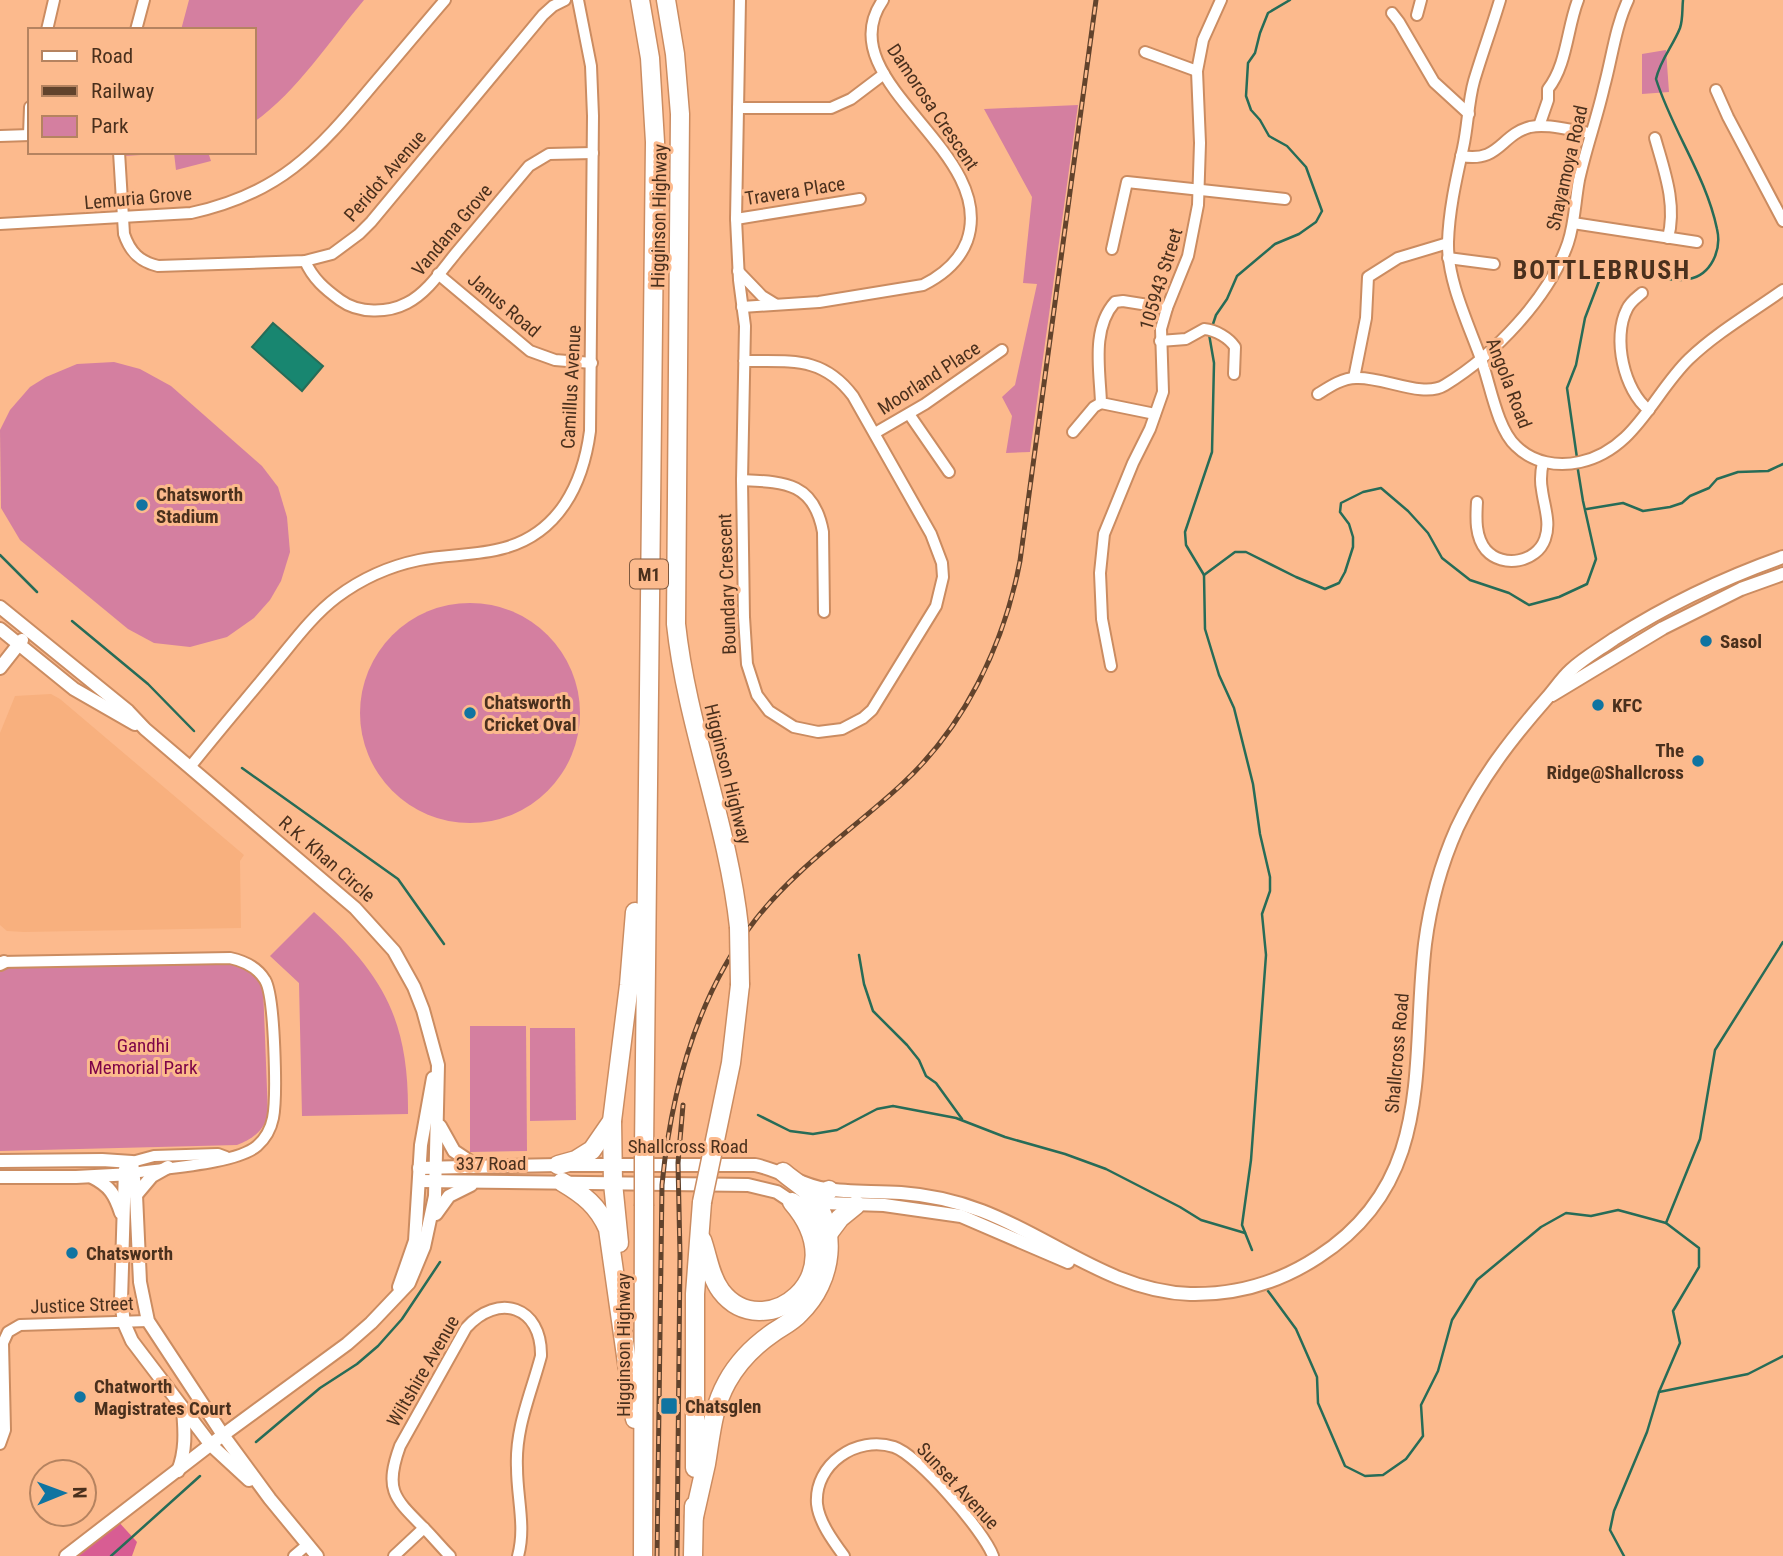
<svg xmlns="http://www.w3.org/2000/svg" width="1783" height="1556" font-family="'Roboto Condensed',sans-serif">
<rect width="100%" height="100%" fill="#fcba8d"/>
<path fill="#f8b07e" d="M 51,694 L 60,699 L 244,855 L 240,861 L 241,928 L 24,932 L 7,931 L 0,925 L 0,733 L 15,696 Z"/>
<g fill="#d47fa0">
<path d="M 189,0 L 364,0 C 330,40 297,92 254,122 L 254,30 L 181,30 Z"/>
<path d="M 1666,50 L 1669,92 L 1642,94 L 1642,54 Z"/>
<path d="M 1078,105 L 1030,452 L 1006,453 L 1012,416 L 1002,397 L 1015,385 L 1037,284 L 1023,283 L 1032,197 L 984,109 Z"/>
<path d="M 124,152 L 208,152 L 211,161 L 176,170 L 174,153 L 124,156 Z"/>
<path d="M 114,362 L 140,369 L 171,386 L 262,466 L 278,487 L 287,517 L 290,552 L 281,581 L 270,600 L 254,618 L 227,637 L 190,647 L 154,643 L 128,629 L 20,540 L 1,508 L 0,430 L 10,410 L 30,387 L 46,377 L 77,364 Z"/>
<circle cx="470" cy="713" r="110"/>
<path d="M 314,912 C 383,974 409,1019 408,1114 L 302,1116 L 299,983 L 270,956 Z"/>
<path d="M 229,962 C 243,967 256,972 263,986 L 268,1115 C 263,1132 252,1139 237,1145 L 0,1151 L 0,968 Z"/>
<path d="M 470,1026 L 526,1026 L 527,1151 L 470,1152 Z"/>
<path d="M 530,1028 L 575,1028 L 576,1120 L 530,1121 Z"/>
</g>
<path fill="#d85d93" d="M 116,1519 L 137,1542 L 132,1556 L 69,1556 Z"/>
<path fill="#188670" stroke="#276c57" stroke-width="2" d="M 273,323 L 323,366 L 302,391 L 252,347 Z"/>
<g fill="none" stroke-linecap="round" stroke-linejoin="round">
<g stroke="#276c57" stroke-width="2.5">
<path d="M 1212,327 L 1216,315 L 1227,299 L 1237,276 L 1275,244 L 1299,234 L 1316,222 L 1322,211 L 1306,167 L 1287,146 L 1269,136 L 1260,120 L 1251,110 L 1246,96 L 1248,63 L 1255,53 L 1260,33 L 1268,13 L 1290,0"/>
<path d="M 1209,334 L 1214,363 L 1212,452 L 1185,532 L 1186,545 L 1204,575 L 1205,629 L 1219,675 L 1234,708 L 1253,784 L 1260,834 L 1270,877 L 1270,891 L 1262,914 L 1266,955 L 1251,1160 L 1242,1225 L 1252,1250"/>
<path d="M 1577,458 L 1567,388 L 1576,365 L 1585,318 L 1601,276 C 1605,273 1611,270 1615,268 C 1636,263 1663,285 1689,279 C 1711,275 1722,250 1717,229 C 1706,176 1672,130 1656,79 C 1660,60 1673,46 1680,28 C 1683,19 1682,10 1683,0"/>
<path d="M 1587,509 L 1623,503 L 1643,511 L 1670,507 L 1682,503 L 1690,496 L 1709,488 L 1717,479 L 1738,472 L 1768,471 L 1783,464"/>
<path d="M 0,555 L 37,592"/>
<path d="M 1204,575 L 1235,552 L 1246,552 L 1296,577 L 1325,589 L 1339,583 L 1345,572 L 1353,547 L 1353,537 L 1349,524 L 1340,512 L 1341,503 L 1363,492 L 1381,488 L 1408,511 L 1428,533 L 1442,558 L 1470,580 L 1509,593 L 1529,605 L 1559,597 L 1587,584 L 1596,559 L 1583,501 L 1577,464"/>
<path d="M 72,621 L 148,684 L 194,731"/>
<path d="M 242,768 L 398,879 L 444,944"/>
<path d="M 859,955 L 864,984 L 873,1011 L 907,1045 L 919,1060 L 926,1076 L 936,1083 L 962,1119"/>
<path d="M 758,1115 L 790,1131 L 813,1134 L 837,1130 L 877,1109 L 893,1106 L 956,1118 L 1005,1137 L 1065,1154 L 1106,1169 L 1180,1207 L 1201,1220 L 1245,1233"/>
<path d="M 1666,1223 L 1700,1139 L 1715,1050 L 1783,942"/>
<path d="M 1268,1291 L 1296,1329 L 1317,1377 L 1318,1403 L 1345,1466 L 1365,1476 L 1383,1475 L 1406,1459 L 1423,1436 L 1421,1405 L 1438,1371 L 1452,1320 L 1477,1280 L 1541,1227 L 1566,1213 L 1591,1216 L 1618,1210 L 1666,1223 L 1699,1248 L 1699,1267 L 1673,1311 L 1680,1343 L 1659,1392 L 1647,1432 L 1614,1511 L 1610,1530 L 1624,1556"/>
<path d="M 1659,1392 L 1748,1374 L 1783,1356"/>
<path d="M 256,1442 L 320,1388 L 357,1364 L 378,1346 L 402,1319 L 440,1262"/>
<path d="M 111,1556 L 200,1476"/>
</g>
<defs>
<g id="minor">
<path d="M 740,0 L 736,219 L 739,280 L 745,326 L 742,480 L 744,617 L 747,664 L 757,695 L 769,711 L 794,727 L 818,732 L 842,729 L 863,718 L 872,710 L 936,606 L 943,577 L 942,563 L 931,534 L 853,396 C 822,355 790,362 744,361"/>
<path d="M 1500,0 C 1492,27 1482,54 1474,81 C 1468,102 1468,126 1463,148 C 1456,180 1449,210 1448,242 C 1447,280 1468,323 1481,359 C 1490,383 1497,429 1516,446 C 1533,463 1558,467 1580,462 C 1635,450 1653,394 1689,359 C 1716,333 1752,312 1783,290"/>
<path d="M 1392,13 L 1399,22 L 1434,82 L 1469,114"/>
<path d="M 1417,15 L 1421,0"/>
<path d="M 47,30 L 54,0"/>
<path d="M 136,30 L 144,0"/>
<path d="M 1145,52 L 1197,71"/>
<path d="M 1716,90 L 1728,117 L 1783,221"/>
<path d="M 738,108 L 831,108 L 851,99 L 884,74"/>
<path d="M 1539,126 L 1548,100 L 1548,89 C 1567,65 1567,28 1578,0"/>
<path d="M 29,135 L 30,107"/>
<path d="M 0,136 L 30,135"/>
<path d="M 1655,138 C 1664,170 1677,204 1668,238"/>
<path d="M 119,152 L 124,234 C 130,252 140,262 158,266 L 305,261 L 332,254 L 359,234 L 371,222 L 543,15 L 553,6 L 565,0"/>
<path d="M 1461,156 C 1500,163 1500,135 1530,127 C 1548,123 1572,131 1591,133"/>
<path d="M 736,219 L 860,199"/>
<path d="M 1573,223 L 1697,242"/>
<path d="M 0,224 L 191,213 C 279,194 316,153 372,86 C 396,58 420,29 445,0"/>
<path d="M 1112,249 L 1127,182 L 1285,199"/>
<path d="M 1448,258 L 1494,264"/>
<path d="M 305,261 C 313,279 325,289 340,300 C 359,314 388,313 407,303 C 427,293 442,270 456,253 C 480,224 505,195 529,166 L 549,154 L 593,153"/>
<path d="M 738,271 L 762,296 L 775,304"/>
<path d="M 438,274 L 530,351 L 555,360 L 592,363"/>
<path d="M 1642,293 C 1636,298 1630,302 1627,309 C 1612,338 1624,391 1649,410"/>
<path d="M 742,307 L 819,302 L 923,285 C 943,275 959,262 967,241 C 999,150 826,81 883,0"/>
<path d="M 1160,341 L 1186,339 L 1204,329 C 1216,330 1229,338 1235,347 L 1234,374"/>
<path d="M 1354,378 L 1366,318 L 1368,277 L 1398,258 L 1448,243"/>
<path d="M 1318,394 C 1329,387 1342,378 1356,378 C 1382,376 1423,399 1445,385 C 1494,355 1549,298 1568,243 C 1575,222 1575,201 1579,180 C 1586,148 1597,118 1604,87 C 1612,58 1615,28 1628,0"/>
<path d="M 909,414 L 949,472"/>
<path d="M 1155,414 L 1101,403 C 1100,371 1091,329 1115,302 L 1123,301 L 1167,308"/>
<path d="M 1073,432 L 1094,407 L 1101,403"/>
<path d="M 875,433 L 925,404 L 1002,350"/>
<path d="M 742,480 C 784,482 814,482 823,532 L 824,612"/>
<path d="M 1477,502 C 1476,518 1475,537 1486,550 C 1503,569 1537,562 1545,539 C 1551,523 1544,506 1542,490 C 1540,480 1541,471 1543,462"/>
<path d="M 1111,666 L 1102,619 L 1100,573 L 1104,534 L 1133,463 L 1150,429 L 1163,392 L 1161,329 L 1167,308 L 1188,256 L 1198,205 L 1200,143 L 1197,71 L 1203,40 L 1221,0"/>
<path d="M 190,767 C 218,732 247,698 275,664 C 294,641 313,615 337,597 C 361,579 390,566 419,560 C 447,554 476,556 504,548 C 559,533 583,484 590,431 L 593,116 L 591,66 L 578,0"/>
<path d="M 0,962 L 230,958 C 244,961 258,968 265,980 C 275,996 277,1098 273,1118 C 271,1128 265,1139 257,1146 C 236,1164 163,1168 133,1173"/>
<path d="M 132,1162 L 154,1156 L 218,1154 L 226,1157"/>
<path d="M 0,1444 L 5,1430 L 3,1343 L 8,1332 L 20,1325 L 148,1321"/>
<path d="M 294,1556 L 307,1545"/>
<path d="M 394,1556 L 424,1528"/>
<path d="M 450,1556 C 441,1547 433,1537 424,1528 C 394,1498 384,1490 400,1446 L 466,1328 C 498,1292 542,1306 541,1356 C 531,1394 515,1428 517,1468 C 517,1498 526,1527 518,1556"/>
<path d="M 844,1556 C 833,1541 819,1522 817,1504 C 814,1464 857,1435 894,1447 C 918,1455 984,1531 993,1556"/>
</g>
<g id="tertiary">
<path d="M 0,607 L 128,711 L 145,729 L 355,908 L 394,951 L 414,987 L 423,1010 L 438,1065 L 435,1196 L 424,1247 L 409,1283 L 371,1323 L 347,1344 L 223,1435 L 66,1556"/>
<path d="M 0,629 L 74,689 L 135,724"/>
<path d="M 0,668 L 22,640"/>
<path d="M 1552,695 L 1663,628 L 1741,589 L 1783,574"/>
<path d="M 0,964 L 4,962"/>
<path d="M 440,1126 L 454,1151 L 475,1165"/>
<path d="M 0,1161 L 102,1160 L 132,1162 L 136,1195 L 140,1282 L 148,1321 L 223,1435 L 270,1499 L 317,1556"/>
<path d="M 419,1168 L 558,1165 L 755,1165 C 781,1170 802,1186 826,1189 C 850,1193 876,1191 901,1193 C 929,1195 956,1201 982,1211 C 1053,1238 1111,1291 1190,1294 C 1236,1295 1280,1282 1318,1257 C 1436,1181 1411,1063 1425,944 C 1430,905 1441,864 1457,828 C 1480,779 1511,739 1547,698 C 1555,689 1562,678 1571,670 C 1584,658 1600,649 1614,639 C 1667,605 1724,578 1783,557"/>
<path d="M 125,1169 L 121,1300 L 124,1323 L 132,1341 L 211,1445 L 249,1480"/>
<path d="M 0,1177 L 76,1177 L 132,1174"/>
<path d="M 92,1177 C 110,1186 115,1195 121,1213"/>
<path d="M 419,1181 L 748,1185 L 777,1192 L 792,1202 L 884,1205 L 961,1216 L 1068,1262"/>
<path d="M 136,1195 L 152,1176 L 168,1167"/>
<path d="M 436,1214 L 449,1196 L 471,1185"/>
<path d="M 399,1287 L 415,1241 L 421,1145 L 433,1078"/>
<path d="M 178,1471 C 186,1451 185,1432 183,1410"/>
</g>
<g id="trunk">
<path d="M 640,0 L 650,58 L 655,142 L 644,1150"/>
<path d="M 666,0 L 675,54 L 680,114 L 676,624 C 687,727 728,824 739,927"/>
<path d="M 612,1121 L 613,1183 L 619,1243"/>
<path d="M 714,1145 L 731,1063 L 740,985"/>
<path d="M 558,1165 L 576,1160 L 592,1150 L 612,1121 L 629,985 L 635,912"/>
<path d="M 562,1182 C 584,1195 598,1206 608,1229 L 635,1419"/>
<path d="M 814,1215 L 817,1204 L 829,1190"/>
<path d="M 828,1234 L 840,1218 L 856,1205"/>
<path d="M 702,1240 C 708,1257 710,1276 721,1291 C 763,1346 858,1278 792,1202"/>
<path d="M 695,1468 L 695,1294 L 702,1202"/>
<path d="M 694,1517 C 698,1499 702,1482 706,1464 C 711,1435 712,1409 727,1382 C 738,1362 755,1345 774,1332 C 783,1326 793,1321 800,1313 C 833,1281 840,1228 808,1192 C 801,1185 791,1179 783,1172"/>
<path d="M 643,1556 L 644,1206"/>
<path d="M 693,1556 L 694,1506"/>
</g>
</defs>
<use href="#minor" stroke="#cb8c61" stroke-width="14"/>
<use href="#tertiary" stroke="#cb8c61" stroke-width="16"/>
<use href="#trunk" stroke="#cb8c61" stroke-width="21"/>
<use href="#minor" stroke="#fff" stroke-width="10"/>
<use href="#tertiary" stroke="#fff" stroke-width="12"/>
<use href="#trunk" stroke="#fff" stroke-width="18"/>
<defs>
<g id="rail">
<path d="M 657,1556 L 662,1185 C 671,1091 697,995 756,919 C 797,867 852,830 900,786 C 964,728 1004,645 1020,561 L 1096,0"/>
<path d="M 677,1556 L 680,1255 L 678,1163 L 683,1105"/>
</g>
</defs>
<use href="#rail" stroke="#62432c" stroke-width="5"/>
<use href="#rail" stroke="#fcba8d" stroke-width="2.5" stroke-dasharray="8" stroke-linecap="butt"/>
<defs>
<g id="trunk-bridge">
<path d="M 739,927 L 740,985"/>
<path d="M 702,1202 L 714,1145"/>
<path d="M 644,1206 L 644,1150"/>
</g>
</defs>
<use href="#trunk-bridge" stroke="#cb8c61" stroke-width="21" stroke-linecap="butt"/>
<use href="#trunk-bridge" stroke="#fff" stroke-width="18"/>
</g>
<g fill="#1074a1" stroke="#fcba8d" stroke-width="2.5">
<circle cx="142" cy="505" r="7"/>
<circle cx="1706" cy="641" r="7"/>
<circle cx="1598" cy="705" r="7"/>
<circle cx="470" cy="713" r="7"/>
<circle cx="1698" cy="761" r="7"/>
<circle cx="72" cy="1253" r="7"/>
<circle cx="80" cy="1397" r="7"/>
<rect x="660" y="1397" width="18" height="18" rx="3.5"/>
</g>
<g text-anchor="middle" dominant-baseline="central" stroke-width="6" stroke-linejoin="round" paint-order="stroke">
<rect fill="#fcba8d" stroke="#7f593f" stroke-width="2" x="630" y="559.5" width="38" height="29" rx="5"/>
<g font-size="18" font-weight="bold" fill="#4a301d">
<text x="649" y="574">M1</text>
</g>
<g font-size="19" fill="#4a301d" stroke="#fcba8d">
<text transform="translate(933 107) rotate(56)">Damorosa Crescent</text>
<text transform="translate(1567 168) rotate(-77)">Shayamoya Road</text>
<text transform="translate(385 176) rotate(-49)">Peridot Avenue</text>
<text transform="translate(795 191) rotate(-9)">Travera Place</text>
<text transform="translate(138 198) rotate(-5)">Lemuria Grove</text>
<text transform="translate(659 216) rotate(-89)">Higginson Highway</text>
<text transform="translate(452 230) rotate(-50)">Vandana Grove</text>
<text transform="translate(1161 279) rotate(-73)">105943 Street</text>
<text transform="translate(504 305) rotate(40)">Janus Road</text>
<text transform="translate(929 378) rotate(-33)">Moorland Place</text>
<text transform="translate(1509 383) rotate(69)">Angola Road</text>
<text transform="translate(571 387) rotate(-87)">Camillus Avenue</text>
<text transform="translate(727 584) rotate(-92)">Boundary Crescent</text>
<text transform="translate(728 774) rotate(76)">Higginson Highway</text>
<text transform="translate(327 859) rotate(41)">R.K. Khan Circle</text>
<text transform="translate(1397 1053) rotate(-85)">Shallcross Road</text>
<text x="688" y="1146">Shallcross Road</text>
<text x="491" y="1163">337 Road</text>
<text transform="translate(82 1305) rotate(-2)">Justice Street</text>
<text transform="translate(623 1345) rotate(-90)">Higginson Highway</text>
<text transform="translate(423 1371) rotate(-60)">Wiltshire Avenue</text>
<text transform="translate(958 1486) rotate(47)">Sunset Avenue</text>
</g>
<g font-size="19" font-weight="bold" fill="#4a301d" stroke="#fcba8d" text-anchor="start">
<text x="156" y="494">Chatsworth<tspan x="156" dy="22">Stadium</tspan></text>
<text x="1720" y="641">Sasol</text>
<text x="484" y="702">Chatsworth<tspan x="484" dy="22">Cricket Oval</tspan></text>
<text x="1612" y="705">KFC</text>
<text x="1684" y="750" text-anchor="end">The<tspan x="1684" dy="22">Ridge@Shallcross</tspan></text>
<text x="86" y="1253">Chatsworth</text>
<text x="94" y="1386">Chatworth<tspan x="94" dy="22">Magistrates Court</tspan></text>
<text x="685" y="1406">Chatsglen</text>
</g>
<g font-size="19" fill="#7d0348" stroke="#fcba8d">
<text x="143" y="1045">Gandhi<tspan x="143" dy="22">Memorial Park</tspan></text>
</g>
<g font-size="26" font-weight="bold" letter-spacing="2" fill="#4a301d" stroke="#fcba8d">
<text x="1602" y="270">BOTTLEBRUSH</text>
</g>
</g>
<rect x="28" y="28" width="228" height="126" fill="#fcba8d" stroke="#b58360" stroke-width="2"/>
<rect x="42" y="51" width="35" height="10" fill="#ffffff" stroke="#b58360" stroke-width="2"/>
<text x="91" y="63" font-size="21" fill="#4a301d">Road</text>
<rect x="42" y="86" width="35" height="10" fill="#62432c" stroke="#b58360" stroke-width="2"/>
<text x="91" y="98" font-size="21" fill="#4a301d">Railway</text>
<rect x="42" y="116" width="35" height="21" fill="#d47fa0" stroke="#b58360" stroke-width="2"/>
<text x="91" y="133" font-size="21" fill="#4a301d">Park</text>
<g transform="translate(63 1493) rotate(89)"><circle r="33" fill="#fcba8d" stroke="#b58360" stroke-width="2"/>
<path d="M0-5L12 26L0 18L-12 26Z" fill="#1074a1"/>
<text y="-10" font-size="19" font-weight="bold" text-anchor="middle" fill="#4a301d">N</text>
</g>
</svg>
